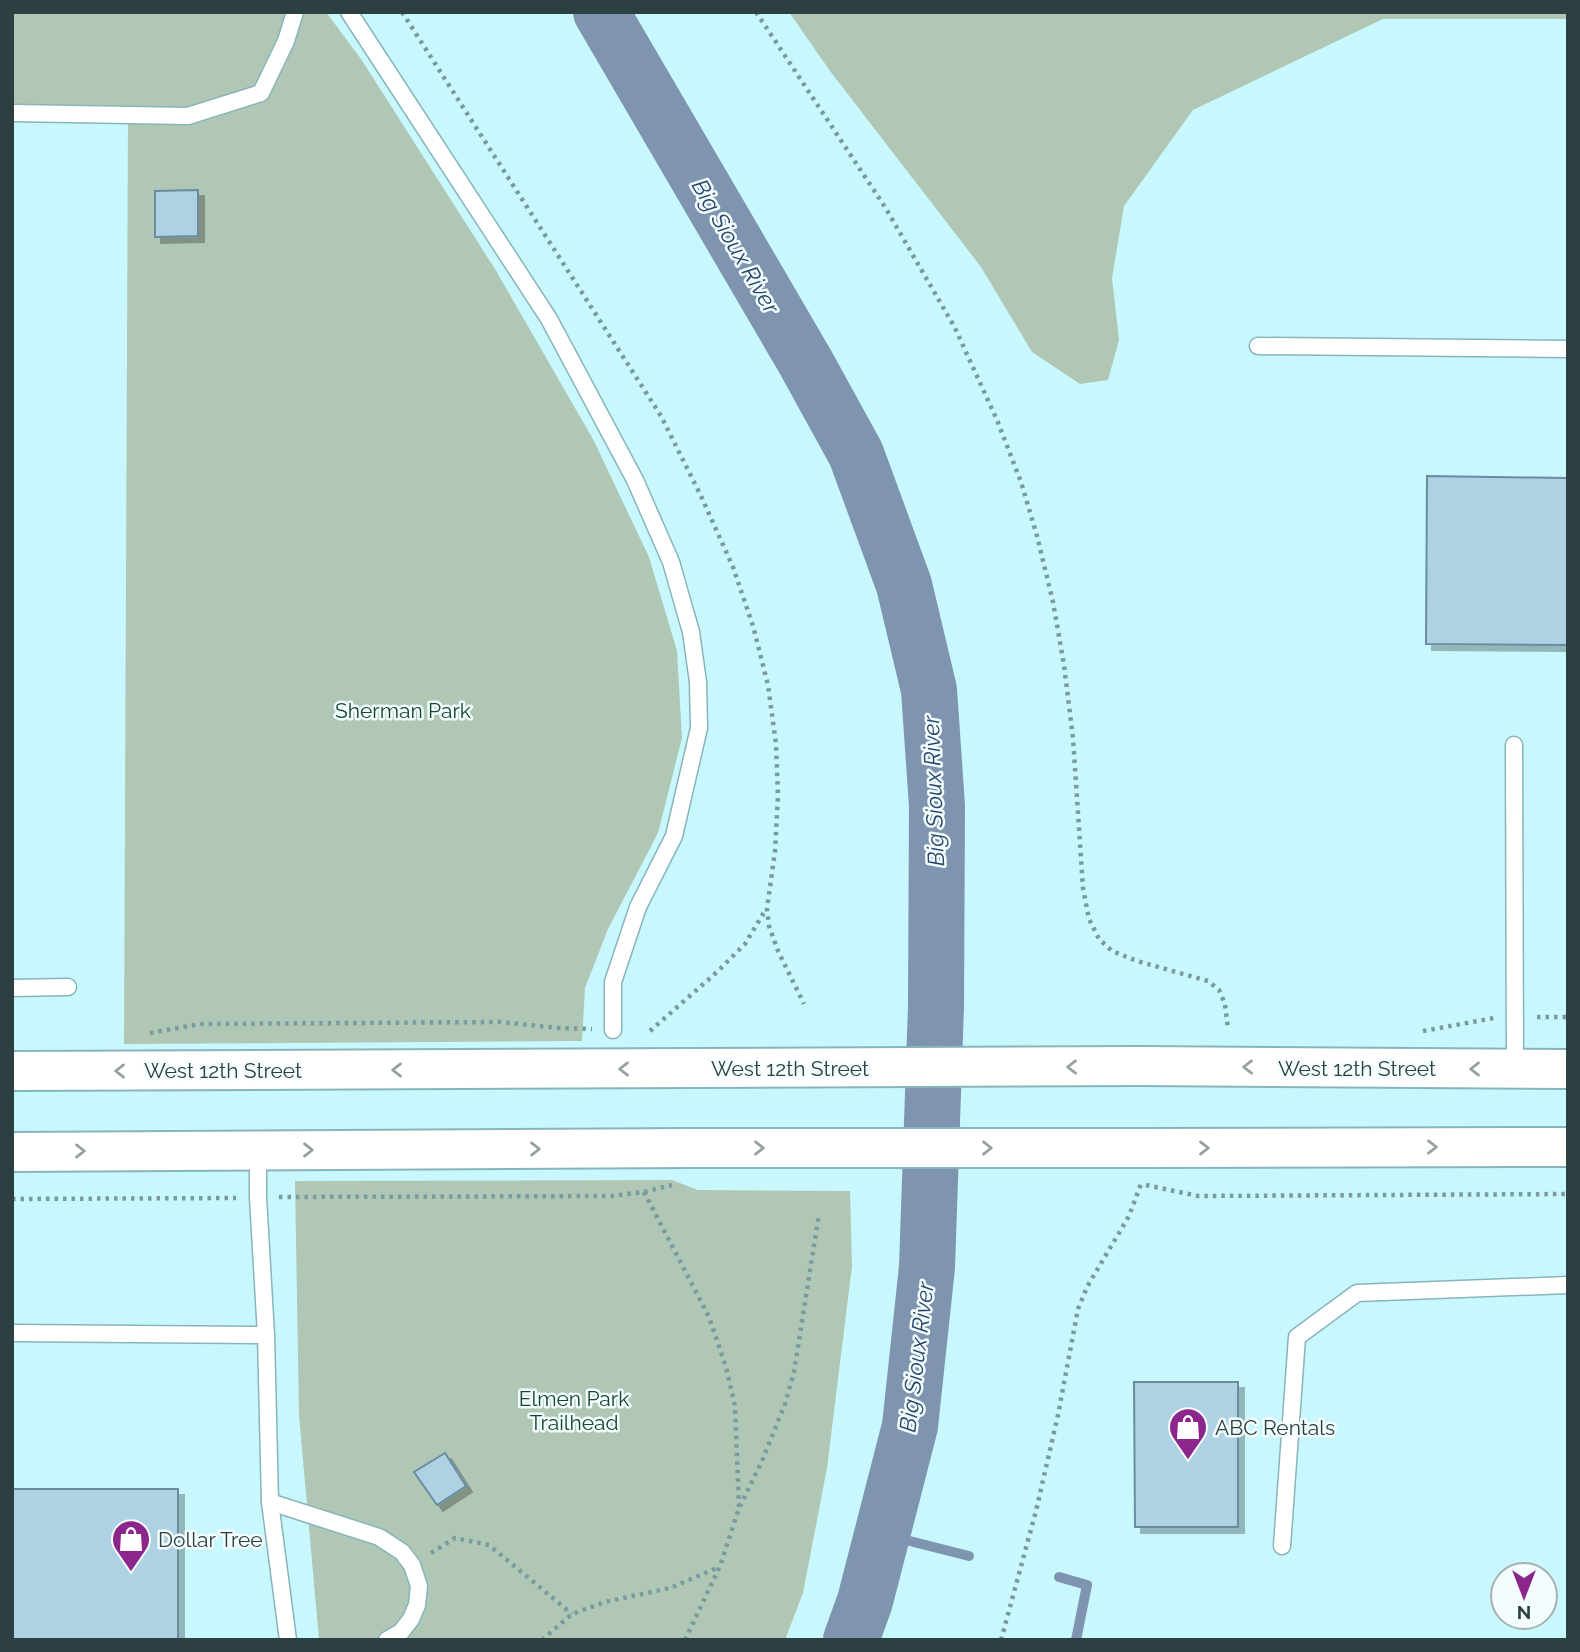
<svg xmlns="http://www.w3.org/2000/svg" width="1580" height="1652" font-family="Raleway,sans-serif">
<defs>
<filter id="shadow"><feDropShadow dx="6" dy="6" stdDeviation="0" flood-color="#0004"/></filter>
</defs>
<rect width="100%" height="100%" fill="#c8f8fd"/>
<g fill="#b0c7b6">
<path d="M 12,12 L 326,12 L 361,59 L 495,269 L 594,441 L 649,557 L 677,651 L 682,738 L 658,833 L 608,929 L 585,988 L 582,1041 L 124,1044 L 128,114 L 12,117 Z"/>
<path d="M 789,12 L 1568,12 L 1568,19 L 1383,19 L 1193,110 L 1124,206 L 1112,278 L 1119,340 L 1108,380 L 1080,384 L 1032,352 L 981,267 L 830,71 Z"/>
<path d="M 672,1180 L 698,1190 L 850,1191 L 852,1266 L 827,1468 L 803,1593 L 785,1640 L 319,1640 L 299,1415 L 295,1181 Z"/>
</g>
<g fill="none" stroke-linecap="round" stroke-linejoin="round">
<g stroke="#7f94ae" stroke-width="10">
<path d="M 882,1534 L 969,1556"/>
<path d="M 1059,1577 L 1087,1585 L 1076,1640"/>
</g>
<path stroke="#7f94ae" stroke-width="56" d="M 601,12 L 806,363 L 856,454 L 904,585 L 929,690 L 937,806 L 936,1006 L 927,1267 L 910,1426 L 865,1601 L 851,1640"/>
</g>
<g fill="#aed2e3" stroke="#688d9f" stroke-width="2" filter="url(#shadow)">
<path d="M 198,190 L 198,236 L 155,237 L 155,191 Z"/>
<path d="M 1427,476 L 1568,478 L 1568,645 L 1426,644 Z"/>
<path d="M 1134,1382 L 1238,1382 L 1238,1527 L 1135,1527 Z"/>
<path d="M 445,1453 L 466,1486 L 437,1505 L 414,1472 Z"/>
<rect x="12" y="1489" width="166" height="151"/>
</g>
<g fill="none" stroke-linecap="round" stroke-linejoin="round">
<defs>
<g id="service">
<path d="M 349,12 L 549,319 L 635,480 L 671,562 L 691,632 L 698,682 L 699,728 L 674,836 L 638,907 L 613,982 L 613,1030"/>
<path d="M 12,113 L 188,116 L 261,93 L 286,41 L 295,12"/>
<path d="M 1258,346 L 1568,349"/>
<path d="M 1514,745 L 1515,1069"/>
<path d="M 12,988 L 68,987"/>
<path d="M 258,1150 L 258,1197 L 266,1335 L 270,1502 L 288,1640"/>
<path d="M 12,1333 L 266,1335"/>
<path d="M 270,1502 L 379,1537 L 402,1552 L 412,1565 L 419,1586 L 417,1605 L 411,1619 L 401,1632 L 387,1640"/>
<path d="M 1282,1546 L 1297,1337 L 1357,1293 L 1568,1285"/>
</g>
<g id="primary">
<path d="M 1140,1066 L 1568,1069"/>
<path d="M 12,1071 L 693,1068"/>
<path d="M 1136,1148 L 1568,1147"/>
<path d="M 12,1152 L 691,1148"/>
</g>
</defs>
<use href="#service" stroke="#87b5ba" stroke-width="19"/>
<use href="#primary" stroke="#87b5ba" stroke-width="42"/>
<g stroke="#799b9e" stroke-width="4.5" stroke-dasharray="3.5 5" stroke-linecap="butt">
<path d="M 402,12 L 661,416 L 701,496 L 733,567 L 753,626 L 768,685 L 776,744 L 778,796 L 775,851 L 767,909 L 769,926 L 778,951 L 804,1004"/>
<path d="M 756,12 L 885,207 L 955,328 L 997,420 L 1021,482 L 1037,536 L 1053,602 L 1064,665 L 1073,738 L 1083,888 L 1089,919 L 1099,939 L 1112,951 L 1137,961 L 1208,981 L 1219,990 L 1225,1004 L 1228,1029"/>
<path d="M 1537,1017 L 1568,1017"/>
<path d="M 650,1031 L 717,972 L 745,944 L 766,909"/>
<path d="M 1423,1031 L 1494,1018"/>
<path d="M 150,1033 L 200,1024 L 501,1022 L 558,1028 L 592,1029"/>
<path d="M 1146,1185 L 1198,1196 L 1568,1194"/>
<path d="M 644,1192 L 709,1317 L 726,1367 L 735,1406 L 739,1507"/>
<path d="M 279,1197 L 611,1196 L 644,1192 L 672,1185"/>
<path d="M 12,1199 L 236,1198"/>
<path d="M 431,1553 L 455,1538 L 489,1545 L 572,1614"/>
<path d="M 542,1640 L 572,1614 L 605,1602 L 670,1588 L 719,1567"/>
<path d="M 685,1640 L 720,1566 L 739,1508 L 762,1461 L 785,1404 L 794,1372 L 819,1214"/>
<path d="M 1001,1640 L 1036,1511 L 1058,1415 L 1078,1309 L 1087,1287 L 1129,1216 L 1141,1184"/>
</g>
<use href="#service" stroke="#fff" stroke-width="16"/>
<use href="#primary" stroke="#fff" stroke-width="38"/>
<defs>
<g id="primary-bridge">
<path d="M 693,1068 L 1140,1066"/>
<path d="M 691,1148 L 1136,1148"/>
</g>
</defs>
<use href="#primary-bridge" stroke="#87b5ba" stroke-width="42" stroke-linecap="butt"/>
<use href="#primary-bridge" stroke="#fff" stroke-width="38"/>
</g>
<defs><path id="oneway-chevron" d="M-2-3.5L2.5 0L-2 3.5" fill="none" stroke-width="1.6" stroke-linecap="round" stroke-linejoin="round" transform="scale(1.75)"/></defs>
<g stroke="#969fa0">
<use href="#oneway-chevron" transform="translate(1072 1067) rotate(180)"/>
<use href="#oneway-chevron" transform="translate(1248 1067) rotate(-180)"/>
<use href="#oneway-chevron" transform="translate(624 1069) rotate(180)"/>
<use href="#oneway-chevron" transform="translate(1475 1069) rotate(-180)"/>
<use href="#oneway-chevron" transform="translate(397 1070) rotate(180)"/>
<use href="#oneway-chevron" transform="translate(120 1071) rotate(180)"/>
<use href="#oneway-chevron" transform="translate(1432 1147)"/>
<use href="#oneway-chevron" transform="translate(759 1148)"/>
<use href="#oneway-chevron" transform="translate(987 1148)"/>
<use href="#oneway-chevron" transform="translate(1204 1148)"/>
<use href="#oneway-chevron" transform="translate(535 1149)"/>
<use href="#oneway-chevron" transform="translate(308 1150)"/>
<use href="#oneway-chevron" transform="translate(80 1151)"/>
</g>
<defs>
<symbol id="shop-pin" viewBox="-11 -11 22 30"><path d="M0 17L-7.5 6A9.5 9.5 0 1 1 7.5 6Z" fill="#8c268c" stroke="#f4fdfe"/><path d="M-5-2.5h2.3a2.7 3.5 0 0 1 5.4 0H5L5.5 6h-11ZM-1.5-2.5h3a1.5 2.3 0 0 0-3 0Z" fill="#fff"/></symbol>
</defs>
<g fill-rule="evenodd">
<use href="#shop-pin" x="1166" y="1405" width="44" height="60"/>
<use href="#shop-pin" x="109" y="1517" width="44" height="60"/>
</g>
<g text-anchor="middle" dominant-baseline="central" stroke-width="5" stroke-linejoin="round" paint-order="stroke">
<g font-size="21" fill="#14482a" stroke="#f4fdfe">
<text x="403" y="710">Sherman Park</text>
<text x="574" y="1398">Elmen Park<tspan x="574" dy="24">Trailhead</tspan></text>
</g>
<g font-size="21" fill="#2c3f41" stroke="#f4fdfe">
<text x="790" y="1068">West 12th Street</text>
<text x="1357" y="1068">West 12th Street</text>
<text x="223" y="1070">West 12th Street</text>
</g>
<g font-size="21" fill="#2c3f41" stroke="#f4fdfe" text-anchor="start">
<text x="1215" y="1427">ABC Rentals</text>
<text x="158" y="1539">Dollar Tree</text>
</g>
<g font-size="23" font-style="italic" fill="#26466c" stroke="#f4fdfe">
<text transform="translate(736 246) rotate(60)">Big Sioux River</text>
<text transform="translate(933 791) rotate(-92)">Big Sioux River</text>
<text transform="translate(916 1357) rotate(-83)">Big Sioux River</text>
</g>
</g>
<rect width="1580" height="1652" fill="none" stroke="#2c3f41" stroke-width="28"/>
<g transform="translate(1524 1596) rotate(180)"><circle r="33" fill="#f4fdfe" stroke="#a4b1b2" stroke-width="2"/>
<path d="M0-5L12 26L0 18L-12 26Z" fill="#8c268c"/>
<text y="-10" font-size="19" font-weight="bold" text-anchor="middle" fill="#2c3f41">N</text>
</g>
</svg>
